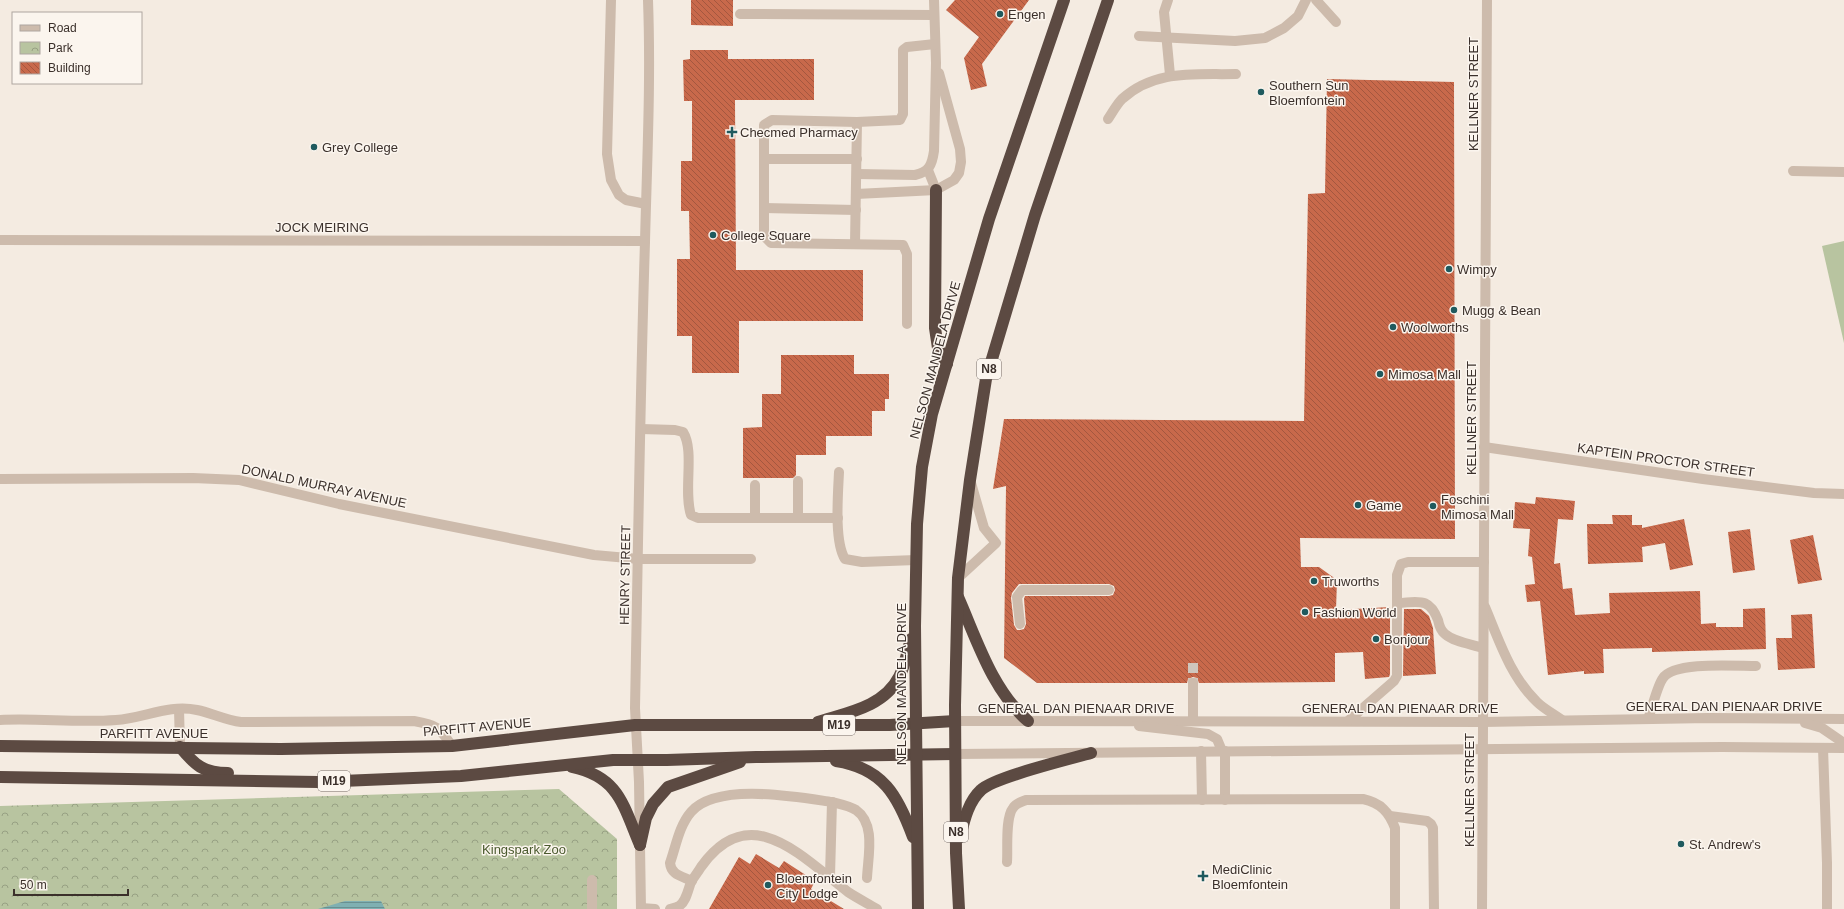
<svg xmlns="http://www.w3.org/2000/svg" width="1844" height="909" font-family="Helvetica,sans-serif">
<defs>
<pattern id="park-crowns" width="20" height="18" patternUnits="userSpaceOnUse"><rect width="20" height="18" fill="#b8c4a0"/><path d="M2 6a3 3 0 1 1 6 0M12 15a3 3 0 1 1 6 0" fill="none" stroke="#97a083"/></pattern>
<pattern id="water-rules" width="6" height="5" patternUnits="userSpaceOnUse"><rect width="6" height="5" fill="#7fb0b2"/><path d="M0 2.5h6" fill="none" stroke="#699091"/></pattern>
<pattern id="building-back-hatch" width="6" height="6" patternUnits="userSpaceOnUse"><rect width="6" height="6" fill="#c8694b"/><path d="M-1 5l2 2M0 0l6 6M5-1l2 2" fill="none" stroke="#a4573f"/></pattern>
</defs>
<rect width="100%" height="100%" fill="#f4ebe1"/>
<path fill="url(#park-crowns)" d="M 559,789 L 617,839 L 617,909 L 0,909 L 0,806 Z"/>
<path fill="#b8c4a0" d="M 1844,241 L 1844,343 L 1822,246 Z"/>
<path fill="url(#water-rules)" d="M 345,901 L 381,901 L 385,909 L 318,909 Z"/>
<g fill="url(#building-back-hatch)" fill-rule="evenodd">
<path d="M 691,0 L 733,0 L 733,26 L 691,25 Z"/>
<path d="M 955,0 L 1029,0 L 982,64 L 987,86 L 971,90 L 964,58 L 979,37 L 946,10 Z"/>
<path d="M 690,50 L 728,50 L 728,59 L 814,59 L 814,100 L 735,100 L 736,270 L 863,270 L 863,321 L 739,321 L 739,373 L 692,373 L 692,336 L 677,336 L 677,259 L 690,259 L 689,211 L 681,211 L 681,161 L 692,161 L 692,101 L 684,101 L 683,60 L 690,59 Z"/>
<path d="M 1327,79 L 1454,82 L 1455,539 L 1300,538 L 1301,567 L 1319,567 L 1337,580 L 1336,610 L 1390,607 L 1390,674 L 1389,677 L 1365,679 L 1363,652 L 1335,653 L 1335,682 L 1199,683 L 1197,678 L 1193,677 L 1188,679 L 1187,683 L 1037,683 L 1004,658 L 1006,486 L 993,489 L 1004,419 L 1304,421 L 1308,194 L 1325,193 ZM 1019,584 L 1109,584 L 1114,586 L 1115,590 L 1113,595 L 1109,596 L 1025,596 L 1024,599 L 1026,624 L 1024,629 L 1020,630 L 1017,630 L 1014,625 L 1011,598 L 1012,593 Z"/>
<path d="M 781,355 L 854,355 L 854,374 L 889,374 L 889,399 L 885,399 L 885,411 L 872,411 L 872,436 L 826,436 L 826,455 L 796,455 L 796,475 L 793,478 L 743,478 L 743,428 L 762,427 L 762,394 L 781,394 Z"/>
<path d="M 1536,497 L 1575,501 L 1573,520 L 1558,519 L 1554,564 L 1560,563 L 1563,589 L 1572,588 L 1575,615 L 1610,613 L 1609,593 L 1700,591 L 1701,624 L 1716,623 L 1716,627 L 1743,627 L 1743,609 L 1765,608 L 1766,649 L 1652,652 L 1652,648 L 1603,649 L 1604,673 L 1584,674 L 1584,671 L 1548,675 L 1540,601 L 1527,602 L 1525,585 L 1535,584 L 1532,557 L 1528,556 L 1530,529 L 1513,528 L 1515,502 L 1535,504 Z"/>
<path d="M 1612,515 L 1632,515 L 1632,525 L 1642,525 L 1642,528 L 1684,519 L 1693,565 L 1670,570 L 1665,543 L 1642,547 L 1643,562 L 1588,564 L 1587,524 L 1613,524 Z"/>
<path d="M 1750,529 L 1755,570 L 1733,573 L 1728,532 Z"/>
<path d="M 1813,535 L 1822,580 L 1798,584 L 1790,540 Z"/>
<path d="M 1404,609 L 1421,609 L 1429,616 L 1433,628 L 1436,674 L 1403,676 Z"/>
<path d="M 1812,614 L 1815,668 L 1778,670 L 1776,638 L 1792,638 L 1791,615 Z"/>
<path d="M 756,854 L 779,868 L 784,861 L 815,881 L 811,889 L 844,909 L 709,909 L 739,857 L 750,864 Z"/>
</g>
<g fill="none" stroke-linecap="round" stroke-linejoin="round">
<path stroke="#cfc6bd" stroke-width="10" stroke-dasharray="10 5" stroke-linecap="butt" d="M 1193,663 L 1193,683"/>
<g stroke="#cdbbac" stroke-width="10">
<path d="M 611,0 L 607,154 L 611,180 L 619,195 L 626,200 L 646,204"/>
<path d="M 1168,0 L 1164,12 L 1170,75"/>
<path d="M 1316,0 L 1336,22"/>
<path d="M 740,14 L 934,15"/>
<path d="M 1139,36 L 1235,41 L 1265,38 L 1284,28 L 1298,16 L 1306,0"/>
<path d="M 1108,119 C 1112,113 1117,104 1122,99 C 1155,69 1195,75 1236,74"/>
<path d="M 764,159 L 857,159"/>
<path d="M 928,170 L 936,190"/>
<path d="M 1793,171 L 1844,172"/>
<path d="M 857,174 L 915,175 C 929,172 932,165 934,151 L 936,63 L 934,0"/>
<path d="M 856,194 L 936,190 L 954,180 L 959,173 L 961,162 L 960,149 L 939,73"/>
<path d="M 764,208 L 856,210"/>
<path d="M 0,240 L 645,241"/>
<path d="M 855,244 L 857,122"/>
<path d="M 907,324 L 907,254 L 903,245 L 771,243 L 764,236 L 764,125 L 772,120 L 857,122 L 900,120 L 903,114 L 903,50 L 907,47 L 935,44"/>
<path d="M 641,429 L 675,430 L 683,432 C 695,451 683,491 691,515 L 698,518 L 838,518"/>
<path d="M 1484,447 L 1703,479 L 1814,493 L 1844,494"/>
<path d="M 839,472 C 838,494 834,542 845,559 L 862,562 L 916,560"/>
<path d="M 0,479 L 193,478 L 239,480 L 339,504 L 594,555 L 639,559 L 751,559"/>
<path d="M 755,485 L 755,518"/>
<path d="M 798,518 L 798,481"/>
<path d="M 958,578 L 996,543 L 984,528 L 971,483"/>
<path d="M 1398,603 C 1419,602 1429,597 1438,620 C 1439,625 1441,631 1445,634 C 1454,642 1471,644 1483,648"/>
<path d="M 1485,607 C 1499,640 1510,676 1537,702 C 1544,709 1554,714 1562,720"/>
<path d="M 1020,624 L 1017,597 L 1022,590 L 1109,590"/>
<path d="M 1193,683 L 1193,721"/>
<path d="M 179,709 L 180,747"/>
<path d="M 1648,719 C 1652,709 1657,686 1663,678 C 1674,661 1736,666 1756,666"/>
<path d="M 0,720 C 38,718 78,723 116,720 C 144,718 169,704 197,710 C 212,713 225,720 241,722 L 414,721 C 437,725 439,727 452,746"/>
<path d="M 955,721 L 1483,722 L 1709,718 L 1844,719"/>
<path d="M 1348,721 L 1394,681 L 1397,676 L 1397,575 L 1401,564 L 1408,562 L 1484,562"/>
<path d="M 1805,723 L 1822,728 L 1844,743"/>
<path d="M 1139,726 L 1208,734 L 1217,739 L 1222,751"/>
<path d="M 1823,748 L 1827,863 L 1827,909"/>
<path d="M 1201,751 L 1202,800"/>
<path d="M 955,754 L 1722,747 L 1844,748"/>
<path d="M 1225,800 L 1225,751"/>
<path d="M 832,802 C 840,804 850,806 856,810 C 876,824 868,856 867,878"/>
<path d="M 1390,816 L 1427,821 L 1431,824 L 1433,828 L 1434,909"/>
<path d="M 1007,862 C 1008,849 1005,818 1013,808 C 1016,803 1021,802 1026,800 L 1363,799 C 1381,803 1389,812 1395,828 L 1395,909"/>
<path d="M 592,880 L 592,909"/>
<path d="M 692,881 C 682,876 671,875 670,863 C 676,846 679,826 691,812 C 717,782 797,797 832,802 L 830,876"/>
<path d="M 641,908 L 655,909"/>
<path d="M 641,909 L 639,782 L 635,708 C 638,553 640,397 645,242 C 647,161 651,81 648,0"/>
<path d="M 670,909 C 672,908 676,908 679,906 C 686,902 688,890 691,882 C 694,877 698,872 701,867 C 750,798 802,857 848,892 C 857,898 867,903 877,909"/>
<path d="M 1482,909 L 1487,0"/>
</g>
<g stroke="#5c4a42" stroke-width="12">
<path d="M 936,190 L 935,328 L 938,348 L 947,364"/>
<path d="M 958,597 C 977,640 992,690 1028,721"/>
<path d="M 818,722 C 846,713 884,707 899,677 C 905,666 907,652 911,639"/>
<path d="M 0,746 L 281,749 L 452,746 L 635,725 L 890,725 L 955,721"/>
<path d="M 180,747 C 195,765 203,773 228,773"/>
<path d="M 836,761 C 883,768 898,796 913,837"/>
<path d="M 572,767 C 619,777 623,805 640,845"/>
<path d="M 0,777 L 318,782 L 461,776 L 613,760 L 667,760 L 756,757 L 955,754"/>
<path d="M 960,837 C 964,821 968,802 981,790 C 994,777 1070,759 1091,753"/>
<path d="M 640,845 L 646,818 L 653,804 L 668,787 L 740,762"/>
<path d="M 918,909 L 915,626 L 917,524 L 922,467 L 932,414 L 989,219 L 1064,0"/>
<path d="M 959,909 L 956,853 L 955,705 L 958,578 L 970,480 L 986,379 L 1035,215 L 1108,0"/>
</g>
</g>
<g fill="#1f5a5e" stroke="#fbf5ee" stroke-width="1.5">
<circle cx="1000" cy="14" r="4"/>
<circle cx="1261" cy="92" r="4"/>
<path d="M730 126h4v4h4v4h-4v4h-4v-4h-4v-4h4z"/>
<circle cx="314" cy="147" r="4"/>
<circle cx="713" cy="235" r="4"/>
<circle cx="1449" cy="269" r="4"/>
<circle cx="1454" cy="310" r="4"/>
<circle cx="1393" cy="327" r="4"/>
<circle cx="1380" cy="374" r="4"/>
<circle cx="1358" cy="505" r="4"/>
<circle cx="1433" cy="506" r="4"/>
<circle cx="1314" cy="581" r="4"/>
<circle cx="1305" cy="612" r="4"/>
<circle cx="1376" cy="639" r="4"/>
<circle cx="1681" cy="844" r="4"/>
<path d="M1201 870h4v4h4v4h-4v4h-4v-4h-4v-4h4z"/>
<circle cx="768" cy="885" r="4"/>
</g>
<g text-anchor="middle" dominant-baseline="central" stroke-width="3" stroke-linejoin="round" paint-order="stroke">
<g fill="#fbf5ee" stroke="#756b66" stroke-width="1">
<rect x="977" y="359" width="24" height="20" rx="3"/>
<rect x="823" y="715" width="32" height="20" rx="3"/>
<rect x="318" y="771" width="32" height="20" rx="3"/>
<rect x="944" y="822" width="24" height="20" rx="3"/>
</g>
<g font-size="12" font-weight="bold" fill="#3b302b">
<text x="989" y="369">N8</text>
<text x="839" y="725">M19</text>
<text x="334" y="781">M19</text>
<text x="956" y="832">N8</text>
</g>
<g font-size="13" fill="#3b302b" stroke="#fbf5ee" text-anchor="start">
<text x="1008" y="14">Engen</text>
<text x="1269" y="85">Southern Sun<tspan x="1269" dy="15">Bloemfontein</tspan></text>
<text x="740" y="132">Checmed Pharmacy</text>
<text x="322" y="147">Grey College</text>
<text x="721" y="235">College Square</text>
<text x="1457" y="269">Wimpy</text>
<text x="1462" y="310">Mugg &amp; Bean</text>
<text x="1401" y="327">Woolworths</text>
<text x="1388" y="374">Mimosa Mall</text>
<text x="1441" y="499">Foschini<tspan x="1441" dy="15">Mimosa Mall</tspan></text>
<text x="1366" y="505">Game</text>
<text x="1322" y="581">Truworths</text>
<text x="1313" y="612">Fashion World</text>
<text x="1384" y="639">Bonjour</text>
<text x="1689" y="844">St. Andrew's</text>
<text x="1212" y="869">MediClinic<tspan x="1212" dy="15">Bloemfontein</tspan></text>
<text x="776" y="878">Bloemfontein<tspan x="776" dy="15">City Lodge</tspan></text>
</g>
<g font-size="13" fill="#3b302b" stroke="#fbf5ee">
<text transform="translate(1473 94) rotate(-90)">KELLNER STREET</text>
<text x="322" y="227">JOCK MEIRING</text>
<text transform="translate(935 360) rotate(-75)">NELSON MANDELA DRIVE</text>
<text transform="translate(1471 418) rotate(-90)">KELLNER STREET</text>
<text transform="translate(1666 460) rotate(8)">KAPTEIN PROCTOR STREET</text>
<text transform="translate(324 486) rotate(12)">DONALD MURRAY AVENUE</text>
<text transform="translate(625 575) rotate(-89)">HENRY STREET</text>
<text transform="translate(901 684) rotate(-90)">NELSON MANDELA DRIVE</text>
<text x="1724" y="706">GENERAL DAN PIENAAR DRIVE</text>
<text x="1076" y="708">GENERAL DAN PIENAAR DRIVE</text>
<text x="1400" y="708">GENERAL DAN PIENAAR DRIVE</text>
<text transform="translate(477 727) rotate(-5)">PARFITT AVENUE</text>
<text x="154" y="733">PARFITT AVENUE</text>
<text transform="translate(1469 790) rotate(-90)">KELLNER STREET</text>
</g>
<g font-size="13" fill="#4a5a2e" stroke="#fbf5ee">
<text x="524" y="849">Kingspark Zoo</text>
</g>
</g>
<rect x="12" y="12" width="130" height="72" fill="#fbf5ee" stroke="#aea6a0"/>
<rect x="20" y="25" width="20" height="6" fill="#cdbbac" stroke="#aea6a0"/>
<text x="48" y="32" font-size="12" fill="#3b302b">Road</text>
<rect x="20" y="42" width="20" height="12" fill="url(#park-crowns)" stroke="#aea6a0"/>
<text x="48" y="52" font-size="12" fill="#3b302b">Park</text>
<rect x="20" y="62" width="20" height="12" fill="url(#building-back-hatch)" stroke="#aea6a0"/>
<text x="48" y="72" font-size="12" fill="#3b302b">Building</text>
<path d="M14 889v6h114v-6" fill="none" stroke="#3b302b" stroke-width="2"/>
<text x="20" y="889" font-size="12" fill="#3b302b" stroke="#fbf5ee" stroke-width="3" paint-order="stroke">50 m</text>
</svg>
